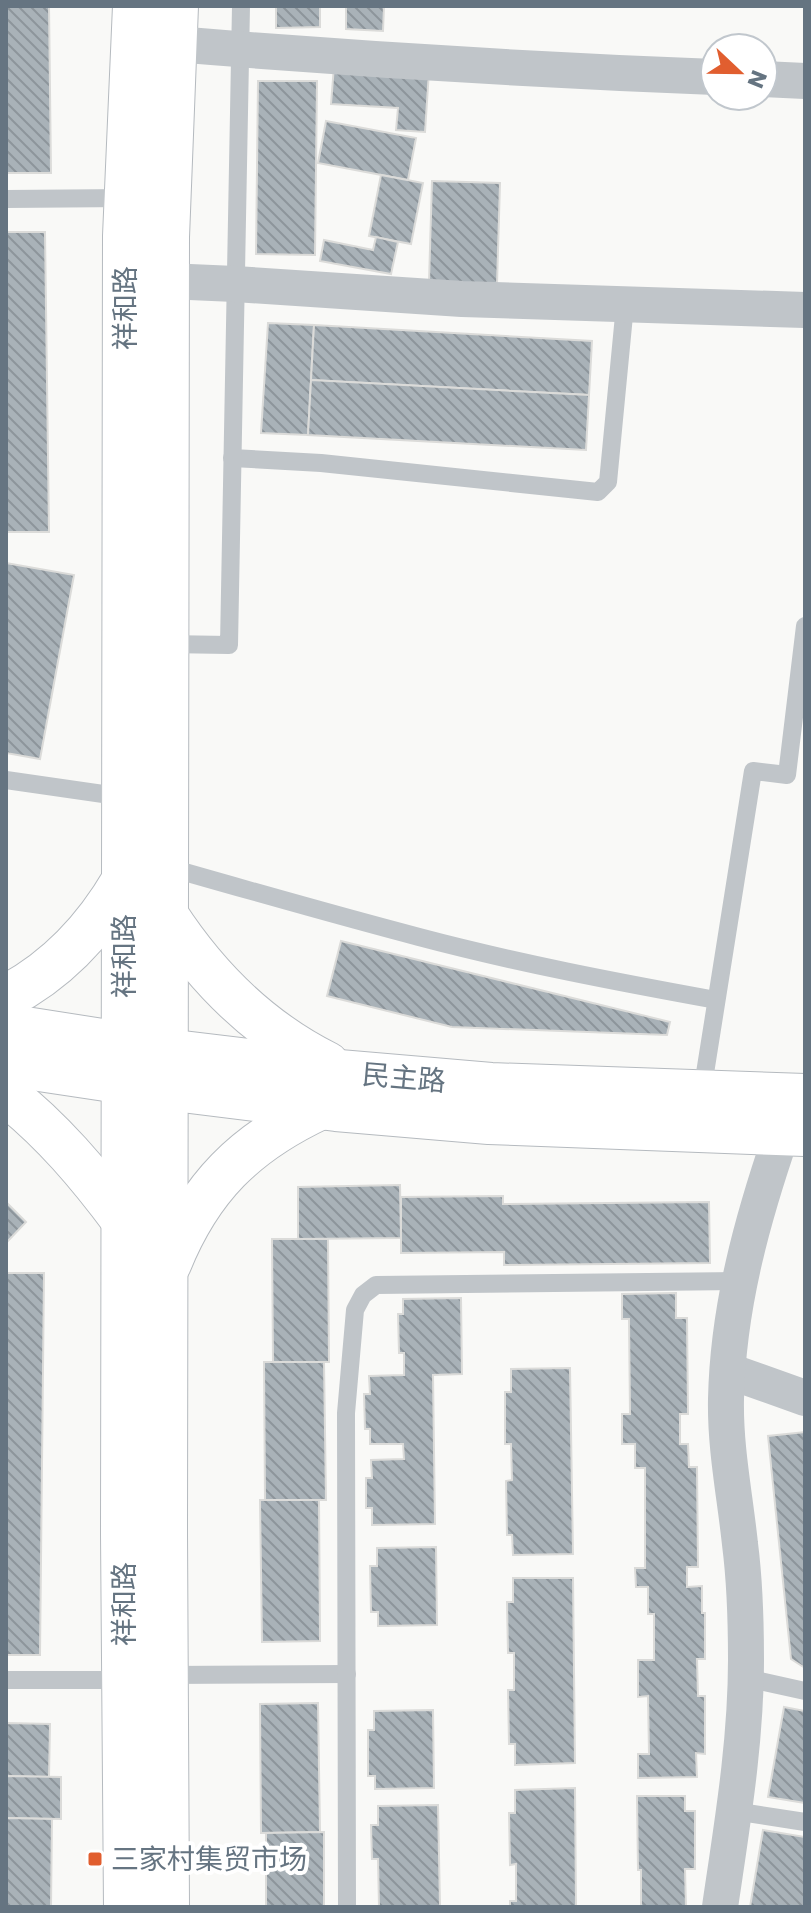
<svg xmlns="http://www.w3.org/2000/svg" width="811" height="1913" font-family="Poppins,'Noto Sans SC',sans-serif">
<defs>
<pattern id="building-back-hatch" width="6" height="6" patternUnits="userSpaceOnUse" patternTransform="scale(2)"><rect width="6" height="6" fill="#a9b2b8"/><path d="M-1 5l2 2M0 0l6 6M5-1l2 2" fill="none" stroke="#8d959b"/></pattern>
</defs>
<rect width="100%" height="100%" fill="#f9f9f7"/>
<g fill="url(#building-back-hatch)" stroke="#dbdbd9" stroke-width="2">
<path d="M 6,6 L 49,6 L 51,173 L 6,173 Z"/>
<path d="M 276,6 L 320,6 L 320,27 L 276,28 Z"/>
<path d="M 346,6 L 384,6 L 383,31 L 346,29 Z"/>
<path d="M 334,66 L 429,71 L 425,132 L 396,130 L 398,108 L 331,104 Z"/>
<path d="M 258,81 L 317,81 L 315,255 L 256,254 Z"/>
<path d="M 326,121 L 416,138 L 408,180 L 318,163 Z"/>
<path d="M 381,175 L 423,183 L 411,244 L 369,236 Z"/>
<path d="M 432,181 L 500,183 L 497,284 L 429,282 Z"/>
<path d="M 6,232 L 45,232 L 49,532 L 6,532 Z"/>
<path d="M 376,237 L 398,242 L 391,274 L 320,261 L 324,240 L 373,250 Z"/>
<path d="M 268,323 L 314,325 L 308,435 L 261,433 Z"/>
<path d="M 314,325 L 592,341 L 589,395 L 311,380 Z"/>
<path d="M 311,380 L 589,395 L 586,450 L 308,435 Z"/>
<path d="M 6,563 L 74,575 L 40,759 L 6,753 Z"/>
<path d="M 341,941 L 670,1022 L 667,1035 L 452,1027 L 327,996 Z"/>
<path d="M 400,1185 L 401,1238 L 298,1239 L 298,1187 Z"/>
<path d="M 503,1196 L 503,1204 L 709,1202 L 710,1263 L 504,1265 L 504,1252 L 401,1253 L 401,1197 Z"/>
<path d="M 6,1202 L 26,1222 L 6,1243 Z"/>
<path d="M 272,1239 L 328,1239 L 329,1362 L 273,1362 Z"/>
<path d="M 6,1273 L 44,1273 L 40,1655 L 6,1655 Z"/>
<path d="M 676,1293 L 676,1318 L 687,1318 L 688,1414 L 680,1414 L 680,1444 L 688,1444 L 689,1467 L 697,1467 L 698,1567 L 687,1567 L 687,1587 L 702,1586 L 702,1613 L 705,1613 L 705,1659 L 697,1659 L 698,1696 L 705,1696 L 705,1754 L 696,1753 L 697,1777 L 638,1778 L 638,1754 L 649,1754 L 648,1696 L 638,1697 L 638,1660 L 654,1660 L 654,1614 L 648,1614 L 648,1587 L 636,1587 L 635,1568 L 645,1568 L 645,1468 L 635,1468 L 635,1444 L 622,1444 L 622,1414 L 630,1414 L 629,1319 L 622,1319 L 622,1294 Z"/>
<path d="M 461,1298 L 462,1374 L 433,1375 L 435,1524 L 372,1525 L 372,1508 L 366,1508 L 366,1478 L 372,1478 L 371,1460 L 404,1459 L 403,1444 L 370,1444 L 370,1429 L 365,1429 L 364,1394 L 370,1394 L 369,1376 L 404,1375 L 404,1353 L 399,1353 L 398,1314 L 403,1314 L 403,1299 Z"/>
<path d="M 264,1362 L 324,1362 L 326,1500 L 265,1500 Z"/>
<path d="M 570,1368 L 573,1554 L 513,1555 L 512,1535 L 507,1535 L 506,1481 L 512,1480 L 511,1444 L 505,1444 L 505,1392 L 511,1392 L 511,1369 Z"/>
<path d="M 805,1432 L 805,1668 L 791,1659 L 768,1436 Z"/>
<path d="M 260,1500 L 319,1500 L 320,1641 L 262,1642 Z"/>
<path d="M 436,1547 L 437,1625 L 378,1626 L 378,1612 L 371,1612 L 370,1566 L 377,1566 L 377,1548 Z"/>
<path d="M 513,1578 L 573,1578 L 575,1763 L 515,1765 L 515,1744 L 509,1744 L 508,1690 L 514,1690 L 514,1653 L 508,1653 L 507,1602 L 513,1602 Z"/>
<path d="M 318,1703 L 320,1832 L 261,1833 L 260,1704 Z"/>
<path d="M 784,1707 L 805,1711 L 805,1803 L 768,1797 Z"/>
<path d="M 433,1710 L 434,1788 L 375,1789 L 375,1776 L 368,1776 L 368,1730 L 374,1730 L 374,1711 Z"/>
<path d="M 6,1723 L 50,1724 L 49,1777 L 6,1776 Z"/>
<path d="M 6,1776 L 61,1777 L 61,1819 L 6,1818 Z"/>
<path d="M 575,1788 L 576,1907 L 510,1907 L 510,1901 L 516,1901 L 516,1864 L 510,1865 L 509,1813 L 515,1813 L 515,1790 Z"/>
<path d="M 637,1796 L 685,1796 L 685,1811 L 695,1811 L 695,1869 L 685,1869 L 686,1907 L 641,1907 L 641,1870 L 638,1870 Z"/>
<path d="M 438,1805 L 440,1907 L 379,1907 L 378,1859 L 372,1859 L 371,1825 L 378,1825 L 378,1806 Z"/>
<path d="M 6,1818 L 52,1819 L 51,1907 L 6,1907 Z"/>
<path d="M 763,1830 L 805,1837 L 805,1907 L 750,1907 Z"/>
<path d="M 324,1832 L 324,1907 L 266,1907 L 266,1833 Z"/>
</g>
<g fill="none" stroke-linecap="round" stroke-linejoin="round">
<defs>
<g id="secondary">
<path d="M 166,915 C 207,978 259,1030 327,1064"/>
<path d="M 6,997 C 58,970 95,930 124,880"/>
<path d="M 6,1026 L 166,1051 L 339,1072 L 491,1085 L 805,1096"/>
<path d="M 6,1064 L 166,1088 L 336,1109 L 489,1122 L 805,1134"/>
<path d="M 6,1094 C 52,1130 89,1174 124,1221"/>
<path d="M 169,1264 C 200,1187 245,1143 319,1108"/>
<path d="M 126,1907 L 123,1534 L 125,236 L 135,6"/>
<path d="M 167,1907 L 165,1533 L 167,237 L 176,6"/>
</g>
</defs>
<use href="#secondary" stroke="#b5babf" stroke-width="46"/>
<g stroke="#c0c5c9" stroke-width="18">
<path d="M 6,199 L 127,198"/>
<path d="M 232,458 L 321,463 L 598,492 L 608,482 L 625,305"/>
<path d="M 166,644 L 229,645 L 241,6"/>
<path d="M 6,780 L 124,797"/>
<path d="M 167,867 C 251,891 335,915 419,937 C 517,963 617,982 716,1000"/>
<path d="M 702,1092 L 753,771 L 787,775 L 805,626"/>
<path d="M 166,1675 L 347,1674"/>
<path d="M 746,1678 L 805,1691"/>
<path d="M 6,1680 L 124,1680"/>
<path d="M 734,1811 L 805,1822"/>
<path d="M 347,1907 L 346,1413 L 355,1310 L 363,1295 L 376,1285 L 740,1281"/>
</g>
<g stroke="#c0c5c9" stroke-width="36">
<path d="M 175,44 C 355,59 535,70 715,77"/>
<path d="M 763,79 L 805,81"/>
<path d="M 167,281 L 235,284 L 462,299 L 805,310"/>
<path d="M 729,1371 L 805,1398"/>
<path d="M 720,1907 C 732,1825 746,1743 746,1660 C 746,1621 745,1583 740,1544 C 735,1496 725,1448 726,1399 C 728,1307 752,1220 782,1133"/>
</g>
<use href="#secondary" stroke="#fff" stroke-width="44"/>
</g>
<rect fill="#e15e2f" stroke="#fff" stroke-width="3" x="87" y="1851" width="16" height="16" rx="4"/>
<g text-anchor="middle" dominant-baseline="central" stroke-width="8" stroke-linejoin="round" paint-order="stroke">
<g font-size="28" fill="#657481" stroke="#fff">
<text transform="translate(125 308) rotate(-90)">祥和路</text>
<text transform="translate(124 956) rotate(-90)">祥和路</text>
<text transform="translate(404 1078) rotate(5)">民主路</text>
<text transform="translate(124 1604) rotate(-90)">祥和路</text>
</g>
<g font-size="28" fill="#657481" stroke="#fff" text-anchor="start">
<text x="111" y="1859">三家村集贸市场</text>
</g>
</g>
<rect width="811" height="1913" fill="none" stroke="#657481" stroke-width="16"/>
<g transform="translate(739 72) rotate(112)"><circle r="38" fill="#ffffff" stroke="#c1c7cd" stroke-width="2"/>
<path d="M0-6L14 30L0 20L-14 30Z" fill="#e15e2f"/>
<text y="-12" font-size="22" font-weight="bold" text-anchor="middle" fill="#657481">N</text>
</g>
</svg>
